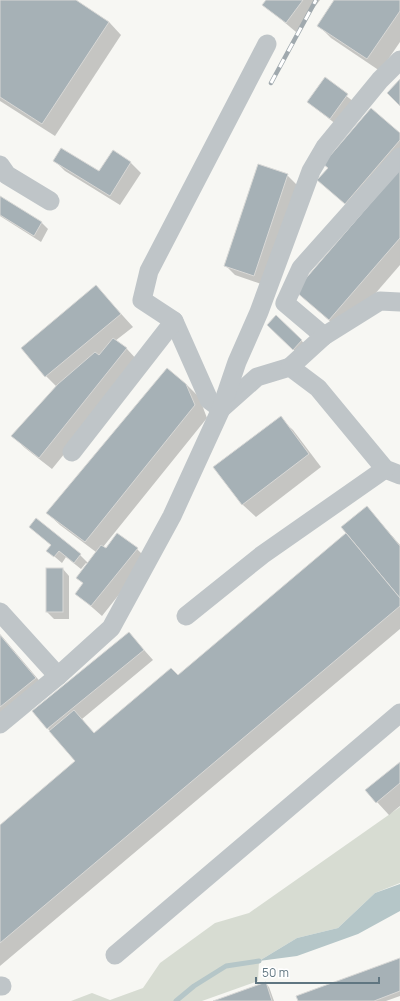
<svg xmlns="http://www.w3.org/2000/svg" width="400" height="1001" font-family="Manrope,sans-serif">
<rect width="100%" height="100%" fill="#f7f7f3"/>
<path fill="#d7dcd2" d="M 400,807 L 400,883 L 375,893 L 338,928 L 297,938 L 259,961 L 258,981 L 202,1001 L 71,1001 L 92,993 L 110,1000 L 143,988 L 160,963 L 215,923 L 249,913 Z"/>
<path fill="#b5c6c8" d="M 400,884 L 400,911 L 358,934 L 297,956 L 259,961 L 297,938 L 338,928 L 375,893 Z"/>
<g fill="#0003">
<path d="M 0,0 L 74,0 L 109,22 L 121,35 L 55,136 L 0,101 Z"/>
<path d="M 268,0 L 320,0 L 296,32 L 264,5 Z"/>
<path d="M 335,0 L 400,0 L 400,42 L 380,71 L 331,38 L 318,25 Z"/>
<path d="M 325,79 L 354,102 L 337,125 L 308,102 Z"/>
<path d="M 400,134 L 400,162 L 356,213 L 318,180 Z"/>
<path d="M 113,152 L 131,163 L 141,173 L 120,205 L 65,171 L 55,161 L 100,173 Z"/>
<path d="M 400,170 L 400,265 L 342,332 L 296,291 Z"/>
<path d="M 287,175 L 297,185 L 264,285 L 235,275 L 225,265 Z"/>
<path d="M 0,197 L 42,223 L 48,229 L 41,242 L 0,216 Z"/>
<path d="M 96,286 L 133,327 L 115,341 L 127,349 L 139,362 L 52,469 L 25,448 L 13,436 L 57,387 L 46,376 Z"/>
<path d="M 276,316 L 308,347 L 300,356 L 268,325 Z"/>
<path d="M 186,384 L 199,397 L 207,418 L 103,547 L 106,550 L 137,549 L 147,559 L 102,616 L 77,594 L 84,584 L 77,578 L 88,564 L 86,563 L 81,569 L 66,557 L 62,563 L 48,551 L 52,546 L 30,527 L 80,555 L 88,563 L 96,552 L 60,525 L 47,513 Z"/>
<path d="M 280,418 L 293,430 L 321,467 L 256,517 L 243,505 L 215,467 Z"/>
<path d="M 367,507 L 400,545 L 400,629 L 0,966 L 0,826 L 76,762 L 48,729 L 129,633 L 153,660 L 82,719 L 96,737 L 178,676 L 347,533 Z"/>
<path d="M 47,569 L 63,569 L 69,576 L 69,619 L 54,619 L 47,612 Z"/>
<path d="M 0,634 L 48,691 L 0,730 Z"/>
<path d="M 400,763 L 400,806 L 389,815 L 377,802 Z"/>
<path d="M 400,959 L 400,996 L 386,1001 L 299,1001 Z"/>
<path d="M 265,983 L 269,987 L 274,1001 L 216,1001 Z"/>
</g>
<g fill="none" stroke-linecap="round" stroke-linejoin="round">
<path stroke="#b5c6c8" stroke-width="5" d="M 176,1001 L 194,986 L 226,966 L 259,961"/>
</g>
<g fill="#a6b1b6" stroke="#d8d8d6">
<path d="M 0,0 L 76,0 L 109,22 L 42,124 L 0,97 Z"/>
<path d="M 266,0 L 303,0 L 286,23 L 262,5 Z"/>
<path d="M 334,0 L 400,0 L 400,11 L 367,59 L 317,26 Z"/>
<path d="M 325,77 L 348,94 L 330,119 L 307,102 Z"/>
<path d="M 400,79 L 400,106 L 387,93 Z"/>
<path d="M 371,108 L 400,133 L 400,140 L 345,204 L 317,180 L 328,168 L 323,164 Z"/>
<path d="M 61,148 L 99,171 L 113,150 L 131,162 L 110,196 L 53,161 Z"/>
<path d="M 258,164 L 288,174 L 254,276 L 224,266 Z"/>
<path d="M 400,169 L 400,238 L 329,320 L 295,291 Z"/>
<path d="M 0,196 L 42,222 L 34,236 L 0,215 Z"/>
<path d="M 96,285 L 121,314 L 45,377 L 21,348 Z"/>
<path d="M 276,315 L 302,340 L 293,350 L 267,325 Z"/>
<path d="M 113,338 L 127,348 L 39,458 L 11,436 L 58,384 L 95,352 L 99,355 Z"/>
<path d="M 167,368 L 186,384 L 195,405 L 85,542 L 46,513 Z"/>
<path d="M 281,416 L 309,454 L 242,505 L 213,467 Z"/>
<path d="M 367,506 L 400,546 L 400,598 L 341,527 Z"/>
<path d="M 36,518 L 81,554 L 74,563 L 59,551 L 54,557 L 46,551 L 51,545 L 29,527 Z"/>
<path d="M 117,533 L 138,548 L 91,606 L 75,594 L 83,583 L 76,578 L 101,545 L 106,548 Z"/>
<path d="M 346,533 L 400,598 L 400,606 L 0,943 L 0,825 L 75,761 L 49,731 L 74,710 L 94,733 L 171,668 L 178,675 Z"/>
<rect x="46" y="568" width="17" height="44"/>
<path d="M 129,632 L 144,650 L 47,729 L 32,711 Z"/>
<path d="M 0,635 L 36,678 L 0,707 Z"/>
<path d="M 400,762 L 400,783 L 376,803 L 365,790 Z"/>
<path d="M 400,958 L 400,991 L 374,1001 L 298,1001 L 296,996 Z"/>
<path d="M 266,982 L 272,1001 L 213,1001 Z"/>
</g>
<g fill="none" stroke-linecap="round" stroke-linejoin="round">
<g stroke="#bfc5c8" stroke-width="19">
<path d="M 0,165 L 7,175 L 50,201"/>
<path d="M 174,321 L 209,400 L 221,409 L 257,377 L 290,367 L 318,388 L 385,469 L 400,475"/>
<path d="M 324,336 L 285,303 L 301,268 L 400,157"/>
<path d="M 290,367 L 324,336 L 380,301 L 400,302"/>
<path d="M 72,452 L 174,321 L 142,300 L 149,271 L 267,44"/>
<path d="M 0,612 L 58,676"/>
<path d="M 186,616 L 262,555 L 385,469"/>
<path d="M 0,724 L 58,676 L 111,628 L 172,516 L 221,409 L 237,362 L 259,312 L 311,171 L 325,147 L 380,80 L 400,60"/>
<path d="M 115,955 L 400,713"/>
<path d="M 0,986 L 2,986"/>
</g>
<defs>
<path id="rail" d="M 271,83 L 316,0"/>
</defs>
<use href="#rail" stroke="#a0a9ae" stroke-width="4.5"/>
<use href="#rail" stroke="#fff" stroke-width="3" stroke-dasharray="9" stroke-linecap="butt"/>
</g>
<path d="M256 977v6h123v-6" fill="none" stroke="#607681" stroke-width="2"/>
<text x="262" y="977" font-size="12" fill="#607681" stroke="#ffffff" stroke-width="3" paint-order="stroke">50 m</text>
</svg>
